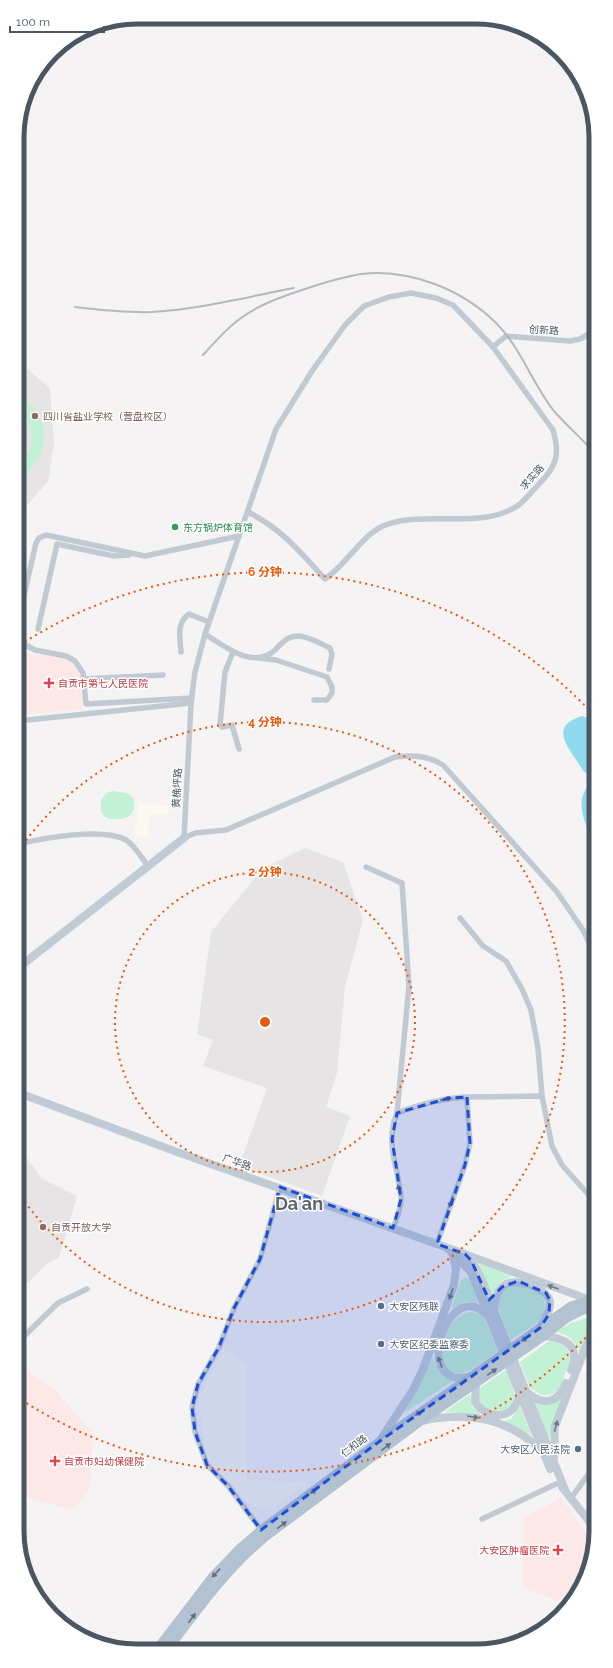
<svg xmlns="http://www.w3.org/2000/svg" width="613" height="1668" font-family="Raleway,'Noto Sans SC',sans-serif">
<rect width="100%" height="100%" fill="#f5f3f3"/>
<g fill="#fdf9ef">
<path d="M 138,803 L 169,806 L 168,815 L 149,815 L 148,837 L 140,836 L 134,833 L 134,825 L 137,825 Z"/>
<path d="M 595,1342 L 596,1376 L 582,1371 Z"/>
<path d="M 224,1349 L 247,1364 L 246,1480 L 307,1482 L 275,1508 L 252,1507 L 228,1480 L 208,1462 L 198,1401 Z"/>
</g>
<g fill="#e6e4e5">
<path d="M 18,361 L 50,388 L 54,443 L 48,481 L 24,509 L 18,508 Z"/>
<path d="M 305,848 L 343,862 L 363,920 L 345,987 L 337,1073 L 326,1107 L 350,1116 L 322,1196 L 239,1166 L 267,1088 L 203,1066 L 213,1040 L 197,1034 L 211,932 L 263,868 Z"/>
<path d="M 19,1156 L 27,1158 L 41,1178 L 77,1196 L 59,1258 L 46,1264 L 19,1292 Z"/>
</g>
<g fill="#fce8e6">
<path d="M 18,648 L 29,654 L 64,657 L 79,669 L 82,709 L 18,715 Z"/>
<path d="M 19,1367 L 24,1368 L 55,1390 L 93,1434 L 89,1488 L 73,1510 L 19,1495 Z"/>
<path d="M 561,1498 L 594,1545 L 592,1556 L 589,1558 L 590,1562 L 587,1564 L 589,1568 L 587,1577 L 569,1605 L 523,1588 L 524,1518 Z"/>
</g>
<g fill="#c3f1d5">
<path d="M 18,396 C 54,414 51,460 18,479 L 18,465 L 29,451 L 32,437 L 28,420 L 18,409 Z"/>
<path d="M 112,791 L 127,793 L 134,799 C 136,813 130,820 116,819 C 110,819 106,819 102,813 C 99,804 101,794 112,791 Z"/>
<path d="M 479,1264 L 512,1276 L 500,1282 L 491,1295 Z"/>
<path d="M 465,1278 L 470,1279 L 479,1303 L 467,1301 L 451,1309 L 461,1280 Z"/>
<path d="M 519,1285 L 541,1294 C 555,1318 527,1329 511,1340 C 503,1321 484,1287 519,1285 Z"/>
<path d="M 469,1312 L 479,1313 L 484,1317 L 498,1351 C 487,1358 473,1372 460,1373 C 431,1377 441,1317 469,1312 Z"/>
<path d="M 590,1317 L 595,1317 L 595,1324 L 591,1329 L 580,1355 C 576,1340 570,1335 555,1332 L 571,1323 Z"/>
<path d="M 549,1341 C 574,1343 572,1358 564,1377 C 562,1383 560,1389 554,1393 C 550,1395 546,1395 542,1395 L 530,1388 L 520,1362 Z"/>
<path d="M 432,1355 C 435,1368 443,1374 453,1381 L 405,1412 L 404,1411 Z"/>
<path d="M 506,1370 C 512,1387 519,1393 509,1410 C 492,1411 471,1410 481,1387 Z"/>
<path d="M 470,1394 L 473,1408 L 481,1414 L 445,1412 Z"/>
<path d="M 563,1398 L 549,1440 L 535,1403 L 550,1404 Z"/>
<path d="M 520,1407 L 532,1436 L 503,1421 L 511,1419 Z"/>
</g>
<g fill="#90daee">
<path d="M 582,716 L 588,718 L 591,722 L 591,737 L 595,749 L 595,772 L 589,774 L 584,772 C 572,751 545,727 582,716 Z"/>
<path d="M 595,785 L 595,844 L 592,842 C 586,823 575,805 587,787 Z"/>
</g>
<g fill="none" stroke-linecap="round" stroke-linejoin="round">
<g stroke="#c1cad2" stroke-width="5.5">
<path d="M 493,347 L 506,336 L 570,341 L 580,339 L 594,331"/>
<path d="M 248,512 C 283,530 299,551 325,579 C 345,566 361,537 381,527 C 422,508 483,532 520,504 C 527,498 533,490 539,484 C 557,466 560,454 553,430 L 493,347 L 453,305 L 436,298 L 411,293 L 389,297 L 364,306 L 345,325 L 312,371 L 276,429 L 205,634 L 195,672 L 191,703 L 184,838 L 195,833 L 226,830 L 395,757 C 414,755 426,755 443,765 L 557,892 L 583,930 L 595,955"/>
<path d="M 18,622 L 36,543 L 39,538 L 46,535 L 145,556 L 239,536"/>
<path d="M 38,629 L 57,544 L 114,556 L 129,555"/>
<path d="M 205,634 C 224,646 253,670 275,650 C 282,643 287,636 298,636 C 308,636 321,644 330,648 L 332,654 L 329,669"/>
<path d="M 18,641 L 35,650 L 66,656 L 75,661 L 83,673 L 86,704 L 192,698"/>
<path d="M 181,652 C 180,638 176,623 189,614 L 209,622"/>
<path d="M 233,652 L 225,672 L 220,725 L 222,727 L 232,725 L 239,749"/>
<path d="M 259,658 L 276,660 L 327,677 L 332,687 L 332,693 L 327,700 L 314,700"/>
<path d="M 83,679 L 163,675"/>
<path d="M 18,721 L 191,703"/>
<path d="M 18,844 C 44,838 103,827 126,840 C 135,846 141,857 148,866"/>
<path d="M 366,867 L 402,883 L 409,986 L 397,1113"/>
<path d="M 460,918 L 483,946 L 506,961 L 522,989 L 531,1010 L 538,1048 L 542,1096"/>
<path d="M 467,1097 L 542,1096 L 552,1146 L 562,1165 L 595,1202"/>
<path d="M 393,1228 C 397,1218 401,1209 401,1198 C 399,1168 384,1145 397,1113 C 420,1104 443,1098 467,1097 L 470,1143 L 465,1165 L 437,1244"/>
<path d="M 19,1341 L 58,1303 L 87,1289"/>
<path d="M 571,1498 L 596,1464"/>
<path d="M 482,1519 L 558,1483"/>
<path d="M 261,1530 L 228,1486 L 207,1465 L 195,1432 L 192,1407 L 198,1384 L 219,1347 L 234,1308 L 260,1259 L 280,1187"/>
</g>
<g stroke="#c1cbd6" stroke-width="8">
<path d="M 18,968 L 184,838"/>
<path d="M 19,1093 L 177,1152 L 465,1254 L 476,1268 L 484,1285 L 565,1490"/>
<path d="M 448,1249 L 471,1272 L 550,1469"/>
<path d="M 467,1255 L 590,1300"/>
<path d="M 494,1311 C 495,1286 506,1277 530,1285 C 556,1295 554,1306 540,1327"/>
<path d="M 544,1336 C 565,1338 581,1345 571,1370"/>
<path d="M 471,1376 C 466,1377 459,1379 453,1377 C 418,1364 453,1281 486,1314"/>
<path d="M 476,1383 L 475,1401 C 480,1413 500,1420 512,1410 C 517,1406 518,1399 520,1394"/>
<path d="M 528,1393 C 544,1407 559,1402 566,1383"/>
<path d="M 422,1421 C 467,1411 509,1417 542,1452"/>
<path d="M 381,1439 L 413,1390 L 423,1369 L 454,1285 L 456,1269 L 453,1256"/>
<path d="M 554,1457 L 555,1426 L 590,1336 L 595,1328"/>
<path d="M 562,1487 L 596,1530"/>
</g>
<g stroke="#b3c2d1" stroke-width="9">
<path d="M 157,1649 L 213,1576 L 238,1550 L 261,1530 L 380,1441 L 571,1306 L 590,1300 L 595,1302"/>
<path d="M 168,1649 C 198,1609 226,1570 264,1538 L 421,1421 L 544,1336 L 567,1318 L 585,1309 L 595,1311"/>
</g>
<g stroke="#b5b8bd" stroke-width="2">
<path d="M 75,307 C 100,310 126,313 152,312 C 200,309 247,297 294,288"/>
<path d="M 203,355 C 214,343 224,331 237,321 C 257,305 281,297 305,289 C 323,283 342,277 361,274 C 408,268 462,289 496,323 C 521,348 532,383 554,411 C 566,425 581,438 594,452"/>
</g>
</g>
<defs><path id="oneway-solid" d="M-6-.8H1V-3.2L6.5 0L1 3.2V.8H-6Z"/></defs>
<g fill="#6e7983">
<use href="#oneway-solid" transform="translate(446 1099) rotate(-11)"/>
<use href="#oneway-solid" transform="translate(399 1190) rotate(-101)"/>
<use href="#oneway-solid" transform="translate(451 1202) rotate(109)"/>
</g>
<g fill="#6e7984">
<use href="#oneway-solid" transform="translate(553 1287) rotate(-160)"/>
<use href="#oneway-solid" transform="translate(451 1294) rotate(109)"/>
<use href="#oneway-solid" transform="translate(440 1362) rotate(-110)"/>
<use href="#oneway-solid" transform="translate(473 1417) rotate(9)"/>
<use href="#oneway-solid" transform="translate(556 1426) rotate(-75)"/>
</g>
<g fill="#64717d">
<use href="#oneway-solid" transform="translate(526 1338) rotate(145)"/>
<use href="#oneway-solid" transform="translate(492 1372) rotate(-35)"/>
<use href="#oneway-solid" transform="translate(420 1412) rotate(145)"/>
<use href="#oneway-solid" transform="translate(386 1447) rotate(-37)"/>
<use href="#oneway-solid" transform="translate(315 1490) rotate(143)"/>
<use href="#oneway-solid" transform="translate(282 1525) rotate(-37)"/>
<use href="#oneway-solid" transform="translate(216 1573) rotate(133)"/>
<use href="#oneway-solid" transform="translate(192 1618) rotate(-53)"/>
</g>
<path fill="#1d4ed8" fill-opacity="0.2" stroke="#1d4ed8" stroke-width="3" stroke-dasharray="8 5" stroke-linejoin="round" d="M 467,1097 L 470,1143 L 465,1165 L 437,1244 L 465,1254 L 471,1260 L 489,1300 L 502,1287 L 518,1281 L 546,1293 L 550,1300 L 549,1314 L 540,1328 L 380,1441 L 261,1530 L 228,1486 L 207,1465 L 195,1432 L 192,1407 L 198,1384 L 219,1347 L 234,1308 L 260,1259 L 280,1187 L 393,1228 L 401,1199 L 392,1139 L 397,1113 L 449,1098 Z"/>
<g fill="none" stroke="#e8590c" stroke-width="2" stroke-dasharray="2 4">
<circle cx="265" cy="1022" r="150"/>
<path d="M19 850A300 300 0 1 1 19 1194"/>
<path d="M594 1329A450 450 0 0 1 20 1399M20 645A450 450 0 0 1 594 715"/>
</g>
<g fill="#8d6e63" stroke="#fff" stroke-width="1.5">
<circle cx="35" cy="416" r="4"/>
<circle cx="43" cy="1227" r="4"/>
</g>
<circle fill="#2e9e5b" stroke="#fff" stroke-width="1.5" cx="175" cy="527" r="4"/>
<g fill="#e0444e" stroke="#fff" stroke-width="1.5">
<path d="M47 677h4v4h4v4h-4v4h-4v-4h-4v-4h4z"/>
<path d="M53 1455h4v4h4v4h-4v4h-4v-4h-4v-4h4z"/>
<path d="M556 1544h4v4h4v4h-4v4h-4v-4h-4v-4h4z"/>
</g>
<g fill="#5c6f8a" stroke="#fff" stroke-width="1.5">
<circle cx="381" cy="1306" r="4"/>
<circle cx="381" cy="1344" r="4"/>
<circle cx="578" cy="1449" r="4"/>
</g>
<g text-anchor="middle" dominant-baseline="central" stroke-width="3" stroke-linejoin="round" paint-order="stroke">
<g font-size="10" fill="#4a5661" stroke="#fff">
<text transform="translate(544 330) rotate(4)">创新路</text>
<text transform="translate(532 477) rotate(-48)">求实路</text>
<text transform="translate(177 788) rotate(-87)">黄桷坪路</text>
<text transform="translate(237 1162) rotate(19)">广华路</text>
<text transform="translate(354 1446) rotate(-37)">仁和路</text>
</g>
<g font-size="10" fill="#785e54" stroke="#fff" text-anchor="start">
<text x="43" y="416">四川省盐业学校（营盘校区）</text>
<text x="51" y="1227">自贡开放大学</text>
</g>
<g font-size="10" fill="#27864d" stroke="#fff" text-anchor="start">
<text x="183" y="527">东方锅炉体育馆</text>
</g>
<g font-size="10" fill="#be3a42" stroke="#fff" text-anchor="start">
<text x="58" y="683">自贡市第七人民医院</text>
<text x="64" y="1461">自贡市妇幼保健院</text>
<text x="549" y="1550" text-anchor="end">大安区肿瘤医院</text>
</g>
<g font-size="10" fill="#4e5e75" stroke="#fff" text-anchor="start">
<text x="389" y="1306">大安区残联</text>
<text x="389" y="1344">大安区纪委监察委</text>
<text x="570" y="1449" text-anchor="end">大安区人民法院</text>
</g>
<g font-size="18" font-weight="bold" fill="#5f6368" stroke="#fff">
<text x="299" y="1203">Da'an</text>
</g>
</g>
<path d="M0 0H613V1668H0ZM137 24H476A113 113 0 0 1 589 137V1531A113 113 0 0 1 476 1644H137A113 113 0 0 1 24 1531V137A113 113 0 0 1 137 24Z" fill="#fff" fill-rule="evenodd"/>
<path fill="none" stroke="#4a5661" stroke-width="5" d="M137 24H476A113 113 0 0 1 589 137V1531A113 113 0 0 1 476 1644H137A113 113 0 0 1 24 1531V137A113 113 0 0 1 137 24Z"/>
<circle cx="265" cy="1022" r="6" fill="#e8590c" stroke="#fff" stroke-width="2"/>
<g font-size="12" text-anchor="middle" font-weight="bold" fill="#e8590c" stroke="#fff" stroke-width="3" stroke-linejoin="round" paint-order="stroke">
<text x="265" y="576">6 分钟</text>
<text x="265" y="726">4 分钟</text>
<text x="265" y="876">2 分钟</text>
</g>
<path d="M10 26v6h94v-6" fill="none" stroke="#4a5661" stroke-width="2"/>
<text x="16" y="26" font-size="12" fill="#4a5661" stroke="#ffffff" stroke-width="3" paint-order="stroke">100 m</text>
</svg>
